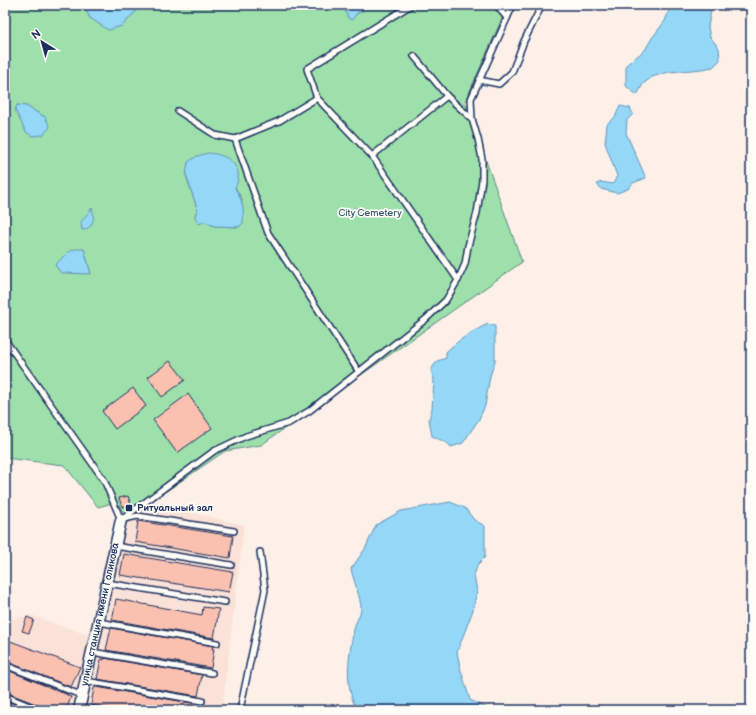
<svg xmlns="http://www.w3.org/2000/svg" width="756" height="715" font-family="'Balsamiq Sans',sans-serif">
<rect width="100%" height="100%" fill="#fcf0e9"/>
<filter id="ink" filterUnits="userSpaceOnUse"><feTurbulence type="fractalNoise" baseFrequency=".025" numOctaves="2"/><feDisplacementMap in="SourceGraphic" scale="8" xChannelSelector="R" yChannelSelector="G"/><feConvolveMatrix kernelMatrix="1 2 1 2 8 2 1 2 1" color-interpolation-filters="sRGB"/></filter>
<g filter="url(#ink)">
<g fill="#fbe2d8">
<path d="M 149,503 L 244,525 L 222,710 L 86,710 L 128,519 Z"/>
<path d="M 30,615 L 91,636 L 72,710 L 5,710 L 5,621 Z"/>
</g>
<path fill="#9ee0ab" stroke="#5c8884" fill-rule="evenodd" d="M 5,5 L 83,5 L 90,18 L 122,26 L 137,10 L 146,5 L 348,5 L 346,10 L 348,18 L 362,11 L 363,5 L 508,5 L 465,102 L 522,262 L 261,445 L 225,451 L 149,503 L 128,519 L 116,502 L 98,507 L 64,465 L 5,458 ZM 17,105 L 26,106 L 45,117 L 26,132 ZM 186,175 L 235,187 L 242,199 L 239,227 L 215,226 L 205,222 L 195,216 L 197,210 L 196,205 ZM 84,249 L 91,274 L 55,265 Z"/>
<g fill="#94d7f6" stroke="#6494b9">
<path d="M 83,5 L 146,5 L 137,10 L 122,26 L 108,30 L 90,18 Z"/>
<path d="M 348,5 L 363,5 L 362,11 L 357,13 L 352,20 L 348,18 L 345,10 Z"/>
<path d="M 671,5 L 712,5 L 708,27 L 710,37 L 719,48 L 720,60 L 713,67 L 702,69 L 669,72 L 652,77 L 643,84 L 637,95 L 626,86 L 626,65 L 645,50 L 652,38 L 665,21 Z"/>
<path d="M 17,105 L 26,106 L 45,117 L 50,127 L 43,135 L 32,136 L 26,132 L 15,110 Z"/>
<path d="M 620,106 L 630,108 L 633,114 L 627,120 L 626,133 L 646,178 L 633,183 L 628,189 L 617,193 L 601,189 L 597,184 L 601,182 L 613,184 L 617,176 L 605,143 L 607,124 L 615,117 Z"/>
<path d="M 208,153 C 227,154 246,166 235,188 C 243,202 244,206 243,223 L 239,227 L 215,226 L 205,222 L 198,224 L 195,216 L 197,210 L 196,205 L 186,175 L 188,162 L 197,156 Z"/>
<path d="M 92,208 C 95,218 94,228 82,230 L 81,222 Z"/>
<path d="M 75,249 L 84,249 L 91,274 L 61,273 L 55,265 L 67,253 Z"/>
<path d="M 488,324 L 495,326 L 495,361 L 490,376 L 485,406 L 479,419 L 463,443 L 451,447 C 447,441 439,440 432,436 L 429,419 L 432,409 L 434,380 L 431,370 L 437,361 L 446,358 L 446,352 C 458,340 473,331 488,324 Z"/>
<path d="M 450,502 L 465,508 L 474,520 L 485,526 L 485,557 L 478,564 L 474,575 L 477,591 L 473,610 L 457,652 L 460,667 L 470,700 L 491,710 L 357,710 C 343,684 349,652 355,625 C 357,620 361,613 361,608 C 361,599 353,579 351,569 L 365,549 L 376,525 L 401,511 Z"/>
</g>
<g fill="#fac1b1" stroke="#1b2f5e">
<path d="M 170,361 L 185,380 L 162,397 L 148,377 Z"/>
<path d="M 133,388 L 146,406 L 115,429 L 102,411 Z"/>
<path d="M 188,394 L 212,428 L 177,453 L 153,420 Z"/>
<path d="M 128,496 L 131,505 L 122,507 L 119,498 Z"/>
<path d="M 138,521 L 233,536 L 230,558 L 135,542 Z"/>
<path d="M 124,554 L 233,572 L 229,592 L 120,575 Z"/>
<path d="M 116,599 L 202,615 L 203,607 L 219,609 L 214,638 L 112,620 Z"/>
<path d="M 27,617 L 34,620 L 29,633 L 22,631 Z"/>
<path d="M 111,628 L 213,646 L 212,649 L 214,649 L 211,668 L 106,650 Z"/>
<path d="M 5,639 L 80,667 L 71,687 L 5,661 Z"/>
<path d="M 104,658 L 202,675 L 198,696 L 97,679 L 101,659 L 104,660 Z"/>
<path d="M 5,669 L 68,695 L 68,696 L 71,697 L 66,710 L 43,710 L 41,706 L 5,692 Z"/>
<path d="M 96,687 L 197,704 L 196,710 L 118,710 L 91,705 L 94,688 Z"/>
<path d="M 5,700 L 28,710 L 5,710 Z"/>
</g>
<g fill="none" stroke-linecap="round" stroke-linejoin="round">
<defs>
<g id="lane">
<path d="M 411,5 L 307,69 L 317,98 L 372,156 L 458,280"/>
<path d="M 496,5 L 507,18"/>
<path d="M 414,56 L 447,96 L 472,119"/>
<path d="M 479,80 L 499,84 L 512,72 L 524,41 L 542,5"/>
<path d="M 317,98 L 279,121 L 235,139 L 268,233 L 359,372"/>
<path d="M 178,111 L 215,135 L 235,139"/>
<path d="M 372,156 L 447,96"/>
<path d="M 5,340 L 104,480 L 121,520"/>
<path d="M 124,519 L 138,516 L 234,531"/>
<path d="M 121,520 L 214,451 L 246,436 L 289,423 L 309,411 L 426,319 L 446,300 L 458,280 L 465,264 L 468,246 L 477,213 L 482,180 L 482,159 L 478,139 L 472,119 L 471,99 L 513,5"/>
<path d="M 115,546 L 231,565"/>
<path d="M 107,583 L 225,602"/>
<path d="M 99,622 L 217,643"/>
<path d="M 92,652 L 212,673"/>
<path d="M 5,665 L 83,696"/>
<path d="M 86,681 L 202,701"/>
<path d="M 5,696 L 39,710"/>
<path d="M 240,710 L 265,590 L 260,552"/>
</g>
<g id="street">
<path id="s1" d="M 79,710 L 121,520"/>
</g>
</defs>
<use href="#lane" stroke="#1b2f5e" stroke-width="8"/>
<use href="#street" stroke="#1b2f5e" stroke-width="13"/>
<use href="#lane" stroke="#fdfcf7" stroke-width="5"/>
<use href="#street" stroke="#fdfcf7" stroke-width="10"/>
</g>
</g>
<rect fill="#1b2f5e" stroke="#fdfcf7" stroke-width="1.5" x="125" y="504" width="8" height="8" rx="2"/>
<g text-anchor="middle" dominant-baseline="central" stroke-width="3.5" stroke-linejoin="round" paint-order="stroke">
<g font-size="10" fill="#3c5b71" stroke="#fdfcf7">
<text x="370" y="213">City Cemetery</text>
</g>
<g font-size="10" font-weight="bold" fill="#1b2f5e" stroke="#fdfcf7" text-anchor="start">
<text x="137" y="508">Ритуальный зал</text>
</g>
<g font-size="10" fill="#1b2f5e" stroke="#fdfcf7">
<text stroke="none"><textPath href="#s1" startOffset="98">улица станция имени Голикова</textPath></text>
</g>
</g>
<rect width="756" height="715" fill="none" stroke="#fdfcf7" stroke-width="20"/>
<rect x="10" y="10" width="736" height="695" fill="none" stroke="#1b2f5e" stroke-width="1.5" filter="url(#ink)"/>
<g transform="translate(42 42) rotate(323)" stroke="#fdfcf7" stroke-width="3" paint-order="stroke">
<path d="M0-3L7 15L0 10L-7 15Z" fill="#1b2f5e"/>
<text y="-6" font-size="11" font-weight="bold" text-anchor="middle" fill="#1b2f5e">N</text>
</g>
</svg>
